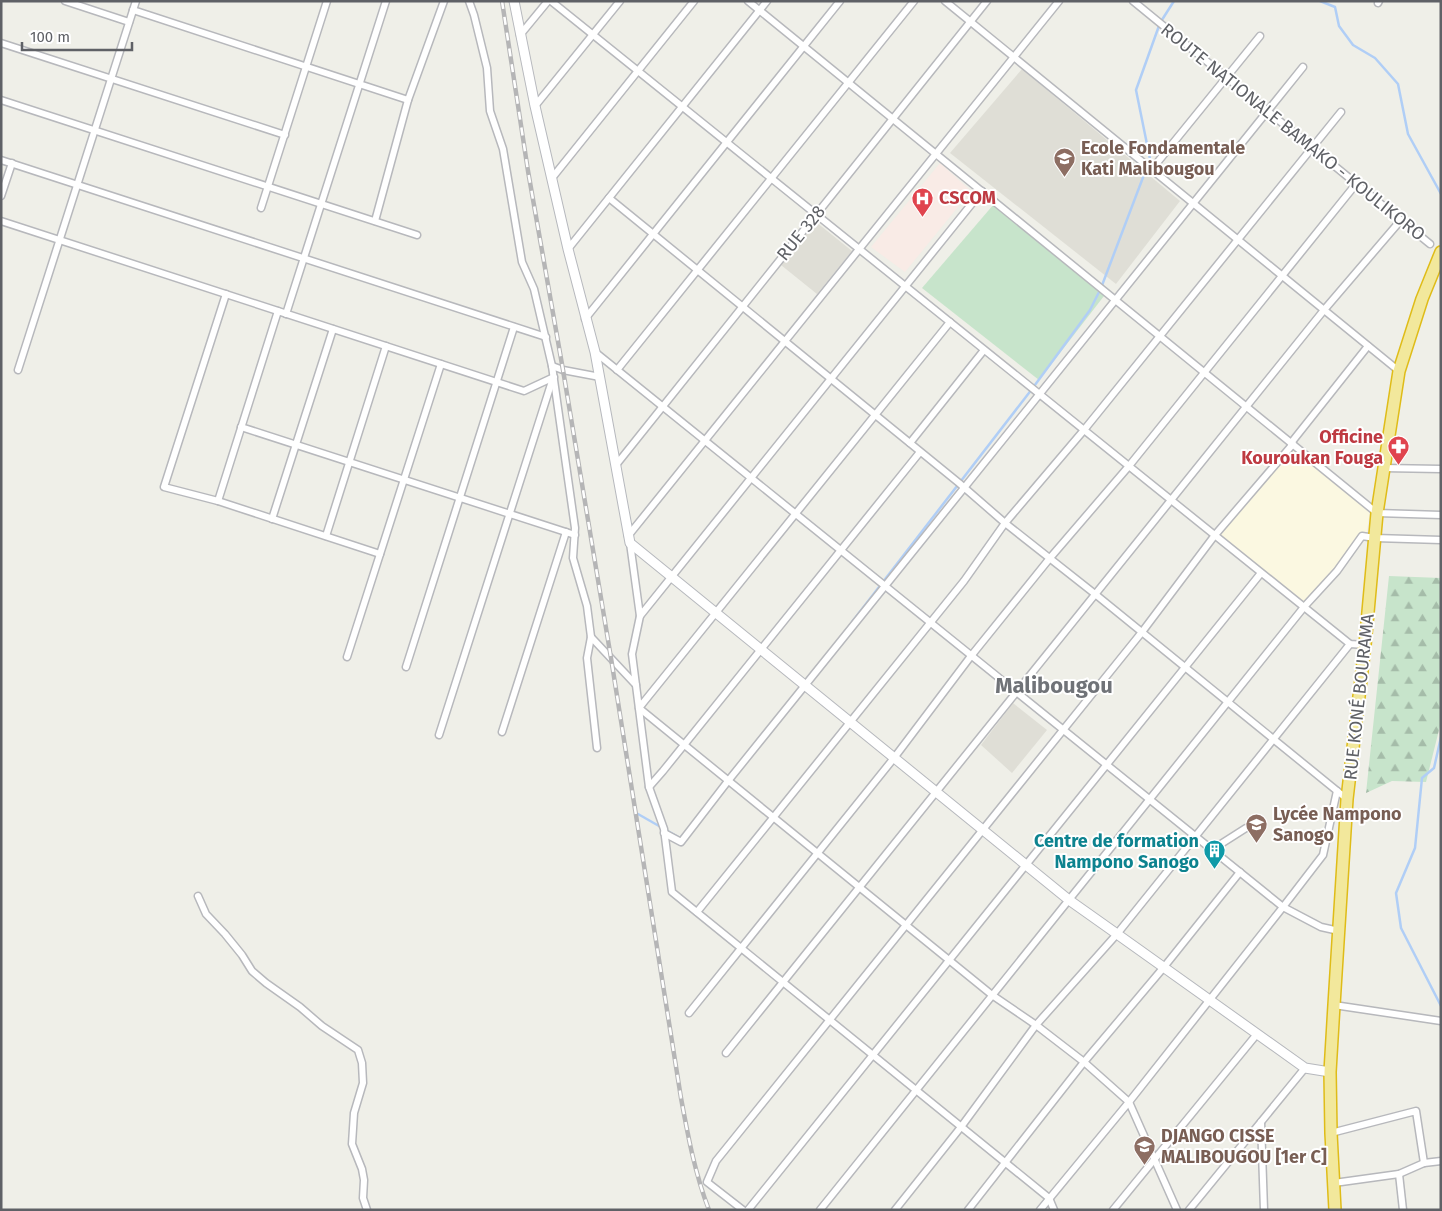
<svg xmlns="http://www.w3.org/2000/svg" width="1442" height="1211" font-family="'Fira Sans',sans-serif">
<defs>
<pattern id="forest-firs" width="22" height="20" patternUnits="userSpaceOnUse" patternTransform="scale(1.25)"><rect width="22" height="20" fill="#c7e4cb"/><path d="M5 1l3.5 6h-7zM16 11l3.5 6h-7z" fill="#a5bca9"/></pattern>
</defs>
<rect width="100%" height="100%" fill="#efefe8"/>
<path fill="#fbf8e1" d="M 1296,443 L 1370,510 L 1366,538 L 1345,560 L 1310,608 L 1219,534 Z"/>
<g fill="#dfded6">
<path d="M 1022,69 L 1180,201 L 1116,284 L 950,153 Z"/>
<path d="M 816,222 L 852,251 L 817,294 L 781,265 Z"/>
<path d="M 1013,703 L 1047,730 L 1012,773 L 981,745 Z"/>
</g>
<path fill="#f9ebe6" d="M 940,163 L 971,191 L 905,272 L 871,247 Z"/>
<path fill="#c7e4cb" d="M 994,204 L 1104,296 L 1039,380 L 922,288 Z"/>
<path fill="url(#forest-firs)" d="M 1389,576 L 1441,578 L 1441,722 L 1426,782 L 1392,781 L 1366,793 Z"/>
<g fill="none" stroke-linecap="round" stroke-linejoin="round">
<g stroke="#b0cef6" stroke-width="2.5">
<path d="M 1320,1 L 1335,7 L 1339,26 L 1353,45 L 1375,58 L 1398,84 L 1408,134 L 1441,194"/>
<path d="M 852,622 L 1032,389 L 1090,310 L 1101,288 L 1150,159 L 1136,90 L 1160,23 L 1174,1"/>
<path d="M 1441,737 L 1434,768 L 1422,778 L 1415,848 L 1396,893 L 1401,928 L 1441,1006"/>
<path d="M 638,814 L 680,838 L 682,836"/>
</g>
<defs>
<g id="street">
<path d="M 65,1 L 129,22"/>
<path d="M 469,1 L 474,15 L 487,68 L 490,111 L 503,149 L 522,262 L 534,289 L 552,366 L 575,528 L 573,558 L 587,606 L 591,637 L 587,658 L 597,748"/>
<path d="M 551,1 L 1350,644 L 1365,645"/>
<path d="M 748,1 L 1377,513 L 1441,515"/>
<path d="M 945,1 L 1399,371"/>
<path d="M 1133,1 L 1430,244"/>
<path d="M 1378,3 L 1379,1"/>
<path d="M 133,10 L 408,100"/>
<path d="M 520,35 L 548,1"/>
<path d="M 1,43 L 285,135"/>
<path d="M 1,100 L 417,235"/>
<path d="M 535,106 L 620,1"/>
<path d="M 1,160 L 546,337"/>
<path d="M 1152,169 L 1260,36"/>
<path d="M 552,178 L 694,1"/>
<path d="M 1,196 L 12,163"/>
<path d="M 609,198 L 959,483 L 1005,523 L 1095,594 L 1347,799"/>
<path d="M 261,208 L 327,1"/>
<path d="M 1,221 L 524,391 L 554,377"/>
<path d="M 375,221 L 408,100 L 444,1"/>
<path d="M 568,249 L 767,1"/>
<path d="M 226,294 L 164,487 L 218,501 L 380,554"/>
<path d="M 286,314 L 386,1"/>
<path d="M 585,319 L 840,1"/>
<path d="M 950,322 L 639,708 L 992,995 L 1036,1025 L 1084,1062 L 1129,1102 L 1177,1210"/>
<path d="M 595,352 L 1283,907 L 1321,927 L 1339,931"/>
<path d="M 552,366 L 563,370 L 600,377"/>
<path d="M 18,370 L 136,1"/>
<path d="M 617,370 L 914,1"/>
<path d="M 241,427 L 575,535"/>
<path d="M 910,443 L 984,350"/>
<path d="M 1291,443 L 1368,346"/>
<path d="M 616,465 L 987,1"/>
<path d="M 1383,468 L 1441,469"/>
<path d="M 218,501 L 278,311"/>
<path d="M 272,519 L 333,329"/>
<path d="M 326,536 L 386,346"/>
<path d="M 628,536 L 1059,1"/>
<path d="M 630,543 L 640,616 L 632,654 L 649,787 L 664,829 L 672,892 L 1049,1198 L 1054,1210"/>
<path d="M 640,616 L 982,191"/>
<path d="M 591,637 L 636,685"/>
<path d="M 347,657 L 441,364"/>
<path d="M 406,667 L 514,327"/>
<path d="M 502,732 L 566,532"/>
<path d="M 439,735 L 553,378"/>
<path d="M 649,787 L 663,771 L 920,452"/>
<path d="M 664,833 L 681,842 L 728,781 L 1303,67"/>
<path d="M 1213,849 L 1246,828"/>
<path d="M 198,896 L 206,914 L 225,934 L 242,955 L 252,971 L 266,983 L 300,1007 L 322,1026 L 358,1050 L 362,1063 L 363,1083 L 354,1113 L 352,1144 L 362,1169 L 364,1180 L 363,1198 L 367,1210"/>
<path d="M 697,912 L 964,581 L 1005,523 L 1084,430 L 1341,112"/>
<path d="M 1334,1005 L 1441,1021"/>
<path d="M 689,1013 L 894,758 L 971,656 L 1050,558 L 1129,466 L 1356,184"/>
<path d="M 726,1053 L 1324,310 L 1401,220"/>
<path d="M 1261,1122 L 1264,1210"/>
<path d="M 1331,1133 L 1416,1111 L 1424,1163"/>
<path d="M 1399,1174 L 1403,1210"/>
<path d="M 1334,1183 L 1399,1174 L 1424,1163 L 1441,1161"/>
<path d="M 743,1210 L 707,1182 L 716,1161 L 1142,632 L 1215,535 L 1293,444"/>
<path d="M 748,1210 L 1261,573"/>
<path d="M 820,1210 L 1304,607 L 1337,571 L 1362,536 L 1375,538 L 1441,540"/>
<path d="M 895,1210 L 961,1127 L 1036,1025 L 1117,934 L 1350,644"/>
<path d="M 968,1210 L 1084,1062 L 1164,967 L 1240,872"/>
<path d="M 1040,1210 L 1129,1102 L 1283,907 L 1323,855 L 1337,791"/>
<path d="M 1113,1210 L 1257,1034"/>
<path d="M 1189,1210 L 1305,1068"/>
</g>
<path id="secondary" d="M 514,1 L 535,106 L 568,249 L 595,352 L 630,543 L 1069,900 L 1117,934 L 1305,1068 L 1330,1072"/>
<path id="highway" d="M 1335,1210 L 1331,1133 L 1330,1072 L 1334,1005 L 1347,799 L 1365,645 L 1377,513 L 1399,371 L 1422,299 L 1441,252"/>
</defs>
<use href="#street" stroke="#b7b8bc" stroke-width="9"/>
<use href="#secondary" stroke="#b6b8bd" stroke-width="11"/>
<use href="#highway" stroke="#dfbc18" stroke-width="14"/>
<use href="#street" stroke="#fff" stroke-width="6"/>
<use href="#secondary" stroke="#fff" stroke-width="9"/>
<use href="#highway" stroke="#f2e89c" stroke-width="11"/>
<defs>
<path id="rail" d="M 502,1 L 528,171 L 563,370 L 611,658 L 681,1098 C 688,1136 695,1174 709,1210"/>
</defs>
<use href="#rail" stroke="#b5b5b6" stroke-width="4.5"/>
<use href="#rail" stroke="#fff" stroke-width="2.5" stroke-dasharray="8" stroke-linecap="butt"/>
</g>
<defs>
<symbol id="school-pin" viewBox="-11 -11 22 30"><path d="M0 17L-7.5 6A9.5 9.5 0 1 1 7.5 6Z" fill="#8d6e63" stroke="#fff"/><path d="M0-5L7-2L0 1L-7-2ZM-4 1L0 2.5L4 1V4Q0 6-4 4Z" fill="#fff"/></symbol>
<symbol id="hospital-pin" viewBox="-11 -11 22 30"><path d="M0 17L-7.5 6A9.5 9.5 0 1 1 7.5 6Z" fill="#e0444e" stroke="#fff"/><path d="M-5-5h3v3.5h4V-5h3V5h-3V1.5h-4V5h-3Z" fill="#fff"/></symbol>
<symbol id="pharmacy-pin" viewBox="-11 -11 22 30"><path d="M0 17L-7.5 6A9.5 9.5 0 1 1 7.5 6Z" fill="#e0444e" stroke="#fff"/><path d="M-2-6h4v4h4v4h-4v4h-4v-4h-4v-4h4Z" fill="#fff"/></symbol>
<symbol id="building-pin" viewBox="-11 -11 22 30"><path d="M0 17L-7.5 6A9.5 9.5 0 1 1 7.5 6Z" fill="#0f9aa8" stroke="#fff"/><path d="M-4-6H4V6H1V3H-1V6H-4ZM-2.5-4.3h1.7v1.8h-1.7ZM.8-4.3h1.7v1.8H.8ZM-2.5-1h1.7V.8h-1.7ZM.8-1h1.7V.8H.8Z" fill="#fff"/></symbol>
</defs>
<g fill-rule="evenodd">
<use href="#school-pin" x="1052" y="146" width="25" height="34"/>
<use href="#hospital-pin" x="910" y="186" width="25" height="34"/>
<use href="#pharmacy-pin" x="1386" y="434" width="25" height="34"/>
<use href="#school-pin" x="1244" y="812" width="25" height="34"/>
<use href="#building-pin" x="1202" y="838" width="25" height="34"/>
<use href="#school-pin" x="1132" y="1134" width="25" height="34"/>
</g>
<g text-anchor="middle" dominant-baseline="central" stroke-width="4" stroke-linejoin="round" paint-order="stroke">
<g font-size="18" fill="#5f6166" stroke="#fff">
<text transform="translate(1293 132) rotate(39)">ROUTE NATIONALE BAMAKO - KOULIKORO</text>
<text transform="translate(801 233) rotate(-51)">RUE 328</text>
<text transform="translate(1359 697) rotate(-84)">RUE KONÉ BOURAMA</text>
</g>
<g font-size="18" font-weight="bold" fill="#785e54" stroke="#fff" text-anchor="start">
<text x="1081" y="148">Ecole Fondamentale<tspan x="1081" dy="21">Kati Malibougou</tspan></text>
<text x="1273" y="814">Lycée Nampono<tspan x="1273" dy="21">Sanogo</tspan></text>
<text x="1161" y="1136">DJANGO CISSE<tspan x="1161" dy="21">MALIBOUGOU [1er C]</tspan></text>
</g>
<g font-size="18" font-weight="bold" fill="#be3a42" stroke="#fff" text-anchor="start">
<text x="939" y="198">CSCOM</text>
<text x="1383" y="437" text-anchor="end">Officine<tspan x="1383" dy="21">Kouroukan Fouga</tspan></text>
</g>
<g font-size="18" font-weight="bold" fill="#0d838f" stroke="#fff" text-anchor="end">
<text x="1199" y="841">Centre de formation<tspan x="1199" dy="21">Nampono Sanogo</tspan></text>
</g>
<g font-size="22" font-weight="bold" fill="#707378" stroke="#fff">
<text x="1054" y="685">Malibougou</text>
</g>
</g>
<rect width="1442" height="1211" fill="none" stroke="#5f6166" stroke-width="5"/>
<path d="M22 42v8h110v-8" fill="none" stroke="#5f6166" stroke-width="2.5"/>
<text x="30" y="42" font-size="15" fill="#5f6166" stroke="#ffffff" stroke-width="4" paint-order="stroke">100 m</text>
</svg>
